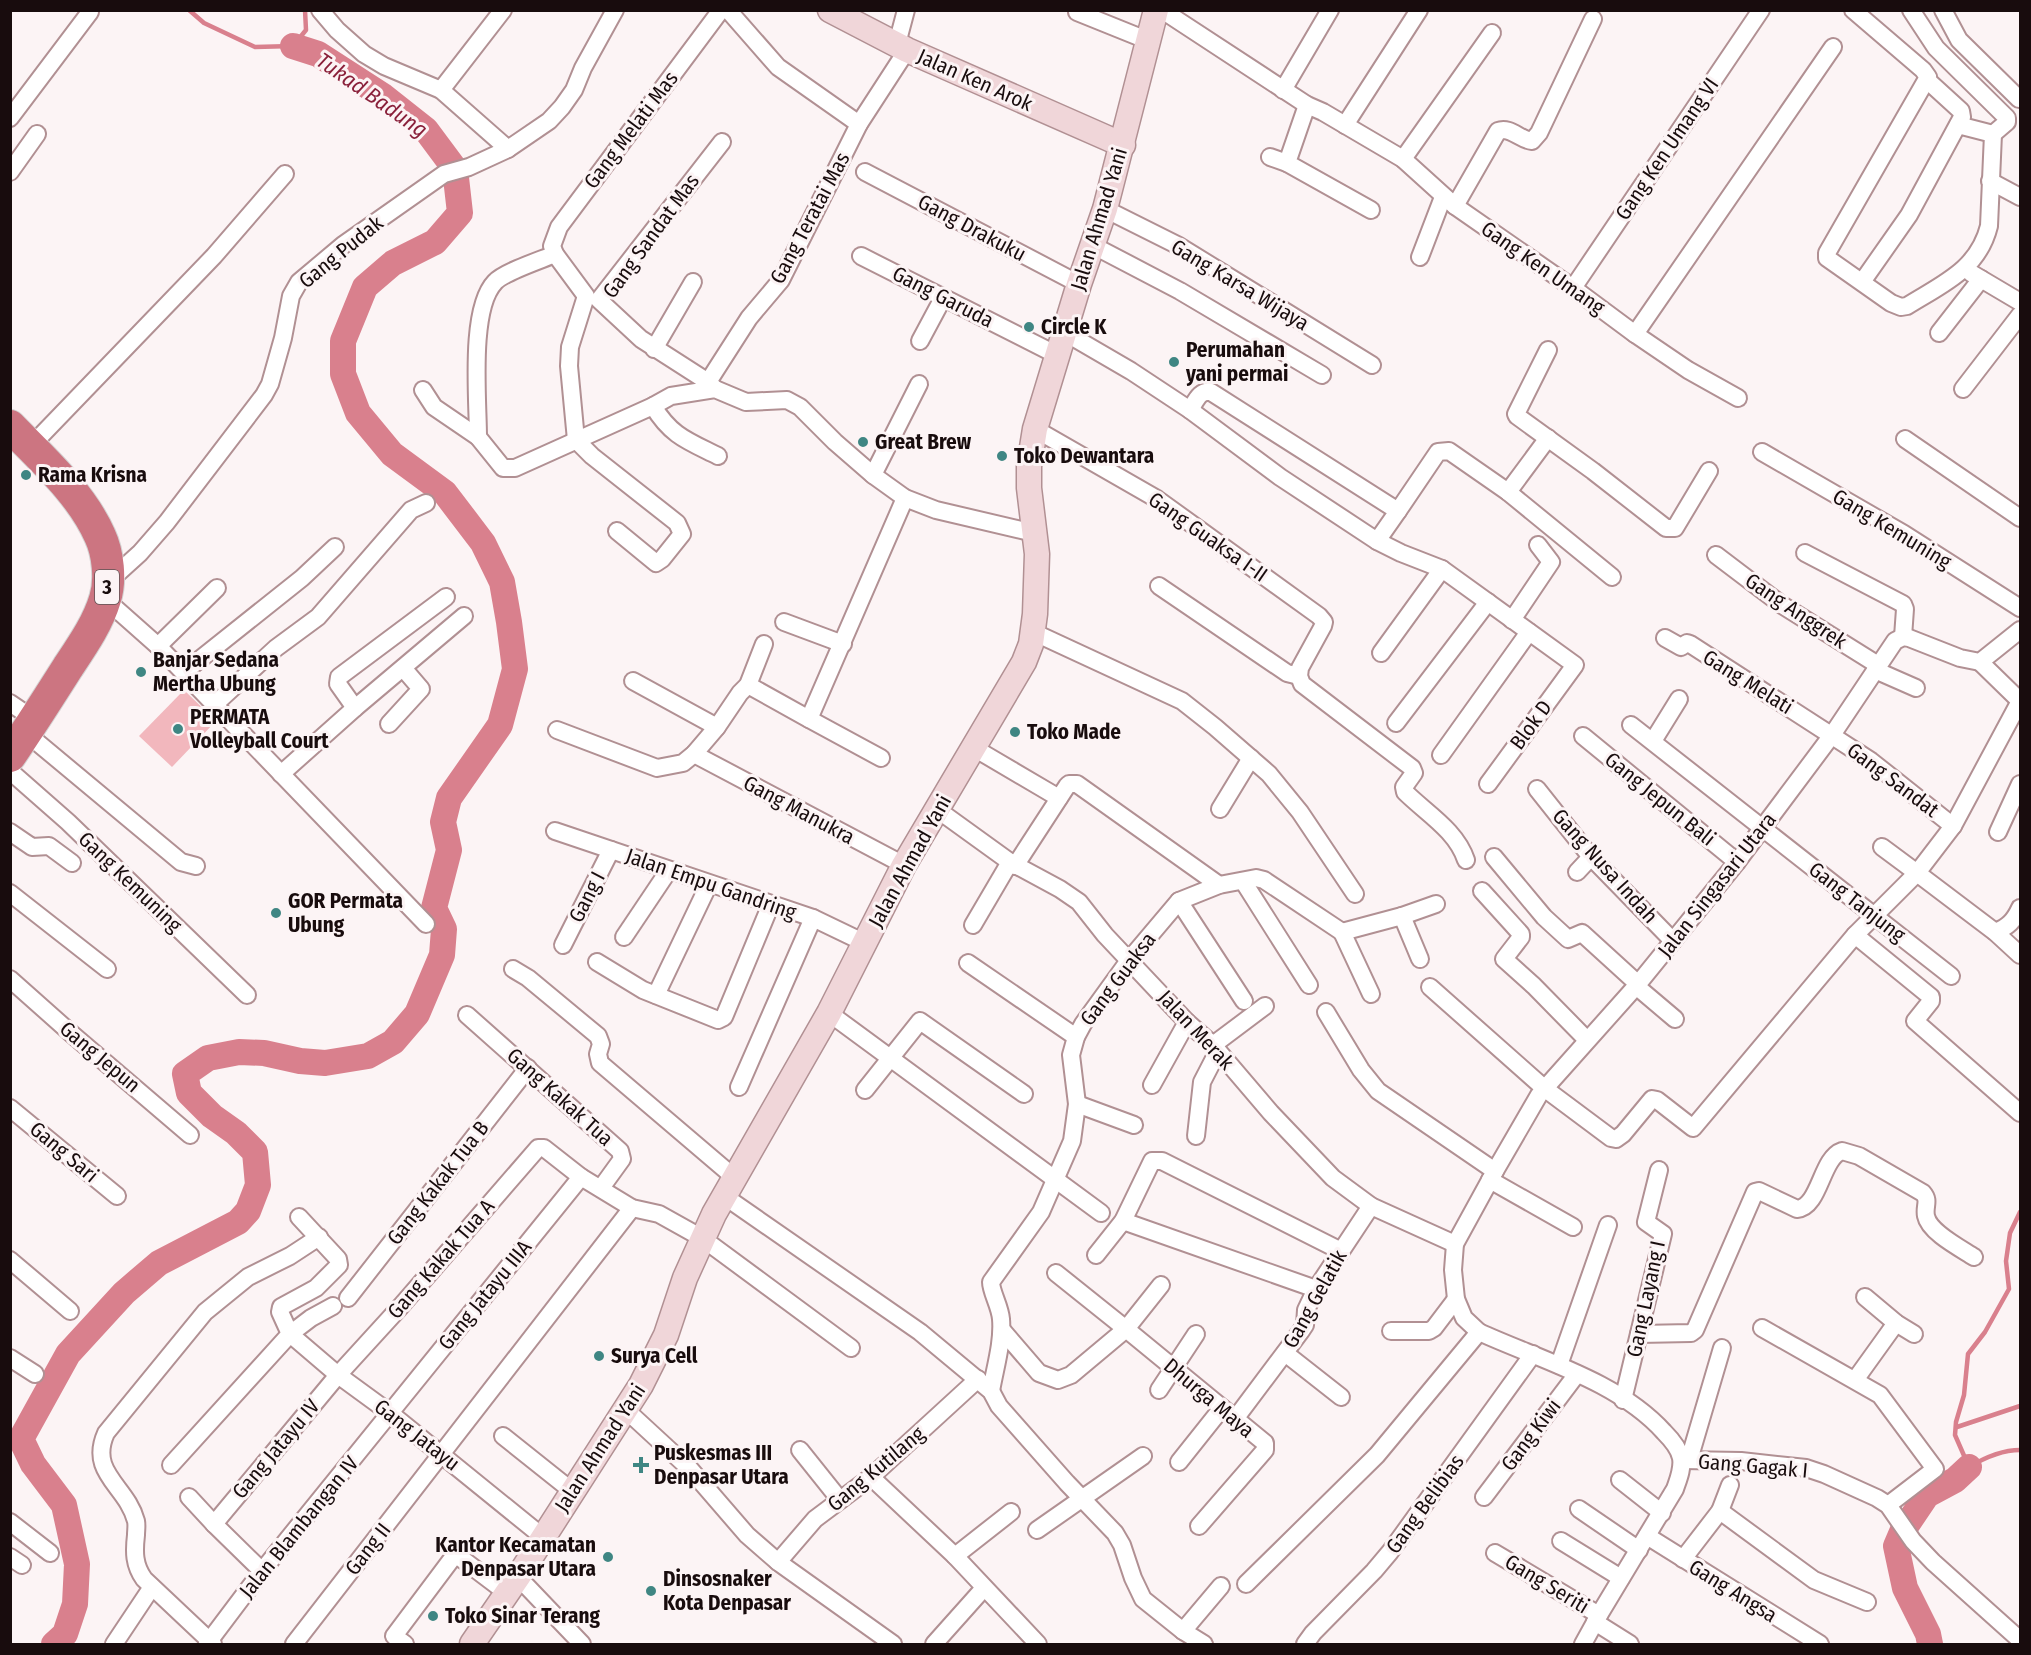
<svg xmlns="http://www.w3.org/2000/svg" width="2031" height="1655" font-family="'Fira Sans Condensed',sans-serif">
<rect width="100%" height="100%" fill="#fcf4f5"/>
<path fill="#f2b7bd" d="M 184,690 L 216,721 L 172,767 L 139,736 Z"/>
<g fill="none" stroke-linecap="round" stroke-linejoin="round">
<g stroke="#d9808d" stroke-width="4.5">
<path d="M 189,10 L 204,23 L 255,47 L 293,46 L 306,30 L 305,10"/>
<path d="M 2020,1212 L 2010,1233 L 2006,1261 L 2009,1289 L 1985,1332 L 1968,1354 L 1964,1395 L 1956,1422 L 1955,1435 L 1969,1467 C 1984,1458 2003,1450 2020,1450"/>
<path d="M 1957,1427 L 2020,1406"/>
</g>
<g stroke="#d9808d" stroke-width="26">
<path d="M 54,1644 L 65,1634 L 75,1604 L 77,1564 L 64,1505 L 33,1464 L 21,1439 L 68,1354 L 124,1293 L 159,1263 L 238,1222 L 248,1211 L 258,1185 L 255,1152 L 236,1133 L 212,1116 L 189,1093 L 185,1074 L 208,1058 L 239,1052 L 264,1053 L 300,1061 L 325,1063 L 368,1056 L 393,1042 L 417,1014 L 442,955 L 444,929 L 434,908 L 449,850 L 443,822 L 449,798 L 500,725 L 515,669 L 509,622 L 502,582 L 483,543 L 445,493 L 392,454 L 358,413 L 343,374 L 343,341 L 365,287 L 393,263 L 435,242 L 460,213 L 455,169 L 426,130 L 383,96 L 318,54 L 293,46"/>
<path d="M 1930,1644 L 1928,1634 L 1905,1588 L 1896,1546 L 1902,1532 L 1927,1495 L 1955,1480 L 1969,1467"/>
</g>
<defs>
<g id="street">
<path d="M 320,10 L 337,30 L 364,54 L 384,66 L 441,90 L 508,149"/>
<path d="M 728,10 L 778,67 L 859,124"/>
<path d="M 1162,10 L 1307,105 L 1323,112 L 1403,159 L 1455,206 L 1573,288 L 1635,334 L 1833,47"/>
<path d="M 1853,10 L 1923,70 L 1928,77 L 1827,253 L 1827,258 L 1891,303 L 1901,307 L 1907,306 C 1942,284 1978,270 1989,226 L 1993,134 L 1958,125"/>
<path d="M 1911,10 L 1936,48 L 2007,118 L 2007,122 L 1993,134"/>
<path d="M 1943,10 L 1959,40 L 2019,99"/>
<path d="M 1077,12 L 1149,41"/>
<path d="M 897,44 L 906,10"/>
<path d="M 441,90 L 503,10"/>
<path d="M 1283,90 L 1330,10"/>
<path d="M 1307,105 L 1287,163 L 1371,210"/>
<path d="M 10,118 L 90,12"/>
<path d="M 1345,125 L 1419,10"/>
<path d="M 1270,157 L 1287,163"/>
<path d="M 1403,159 L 1492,33"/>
<path d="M 10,172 L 37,134"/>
<path d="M 865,172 L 1079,284"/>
<path d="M 1990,181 L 2020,197"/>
<path d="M 1455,206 L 1498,131 C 1510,126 1520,140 1532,141 L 1539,133 L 1593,19"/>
<path d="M 1105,209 L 1179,246 L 1372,365"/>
<path d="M 1094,246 L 1180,291 L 1322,375"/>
<path d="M 861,256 L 1057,355"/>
<path d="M 1420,257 L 1443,197"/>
<path d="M 1971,273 L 2020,302"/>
<path d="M 1862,282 L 1909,215 L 1962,117 L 1961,111 L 1927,80"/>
<path d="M 1573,288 L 1761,10"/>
<path d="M 1064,332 L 1131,371 L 1190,410 L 1280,477 L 1377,541 L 1401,553 L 1442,569 L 1575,665 L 1488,784"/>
<path d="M 1939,333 L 1981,279"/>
<path d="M 1635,334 L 1688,370 L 1738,398"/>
<path d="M 920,341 L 943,298"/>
<path d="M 654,349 L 693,282"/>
<path d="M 1548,350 L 1516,414 L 1517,416 L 1593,471 L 1666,528 L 1675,528 L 1709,471"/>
<path d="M 708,382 L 749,318 L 781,280 L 859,124 L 907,50"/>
<path d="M 715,389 L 708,382 L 641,339 L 599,300 L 722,142"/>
<path d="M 1963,389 L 2020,315"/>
<path d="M 423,390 L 434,407 L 478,437 L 503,468 L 515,468 L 653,406 L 671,396 L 715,389 L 746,402 L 787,400 L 800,407 L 835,442 L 873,475 L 905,498 L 936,510 L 1034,533"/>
<path d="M 653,406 C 671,436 688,441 718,456"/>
<path d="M 1190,410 C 1196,401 1199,390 1211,392 L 1398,511 L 1377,541"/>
<path d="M 1035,429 L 1157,499 L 1319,616 L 1324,622 L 1323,626 L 1300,668 L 1299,676 L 1302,684 L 1412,768 L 1414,773 L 1404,787 L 1405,792 C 1426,813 1456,830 1466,860"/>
<path d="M 478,437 C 478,400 469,309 495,282 C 504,272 541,260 555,254"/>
<path d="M 1905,439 L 2020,518"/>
<path d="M 30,447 L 214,256 L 285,174"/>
<path d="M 1762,452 L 1904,534 L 2020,608"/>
<path d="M 873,475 L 919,384"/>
<path d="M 1508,492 L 1548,438"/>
<path d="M 1398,511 L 1438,452 L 1449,451 L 1508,492 L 1612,577"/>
<path d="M 617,531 L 656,563 L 662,559 L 682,534 L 677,523 L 592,456 L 576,440 L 569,366 L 570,347 L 586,296 L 555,254 L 552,246 L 559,227 L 721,10"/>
<path d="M 1805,553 L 1903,604 L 1905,609 L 1903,637"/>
<path d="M 1716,555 L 1782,605 L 1878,665"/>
<path d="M 108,582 L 140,553 L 167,522 L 264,395 L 270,384 L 283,338 L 291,296 L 299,282 L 343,245 L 444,174 L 469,167 L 508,149 L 549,121 L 562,107 L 574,90 L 583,68 L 615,10"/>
<path d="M 1159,586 L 1287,673 L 1299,676"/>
<path d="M 105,599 L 158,646 L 426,924"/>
<path d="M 1512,620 L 1551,562 L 1538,545"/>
<path d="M 784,622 L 843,644"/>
<path d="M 1033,632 L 1182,701 L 1215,727 L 1269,774 L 1300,812 L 1355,894"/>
<path d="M 1665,638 L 1681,647 L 1687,643 L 1690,644 L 1871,761 L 1953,826"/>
<path d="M 158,646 L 217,588"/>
<path d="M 1381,653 L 1442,569"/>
<path d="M 1980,662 L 2020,701"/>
<path d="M 1875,670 L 1916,688"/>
<path d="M 184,672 L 302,578 L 335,547"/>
<path d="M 633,681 L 717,727"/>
<path d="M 748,685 L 809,719 L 905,498"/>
<path d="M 10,703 L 35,720"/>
<path d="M 214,705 L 276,648 L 318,617 L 411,510 L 426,503"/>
<path d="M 355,708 L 338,684 L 339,677 L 446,597"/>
<path d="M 809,719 L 881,758"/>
<path d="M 1396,723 L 1488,602"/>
<path d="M 389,724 L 421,689 L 403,668"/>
<path d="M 1631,725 L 1951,976"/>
<path d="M 557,730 L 657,768 L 683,763 L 694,754 L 717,727 L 740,693 L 748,685 L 764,644"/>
<path d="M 26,733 L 181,862 L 196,866"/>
<path d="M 1583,736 L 1737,862"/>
<path d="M 1653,741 L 1679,699"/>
<path d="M 974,748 L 1059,798"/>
<path d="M 694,754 L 904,865"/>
<path d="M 1441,755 L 1529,632"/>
<path d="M 10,771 L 68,822 L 247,995"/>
<path d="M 281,774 L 355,708 L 464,616"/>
<path d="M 1537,789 L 1591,857 L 1673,941"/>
<path d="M 1220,809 L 1251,758"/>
<path d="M 938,810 L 1010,862 L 1060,889 L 1079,902 L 1105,935 L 1187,1022 L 1213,1045 L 1271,1113 L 1333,1178 L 1371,1206 L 1455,1244"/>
<path d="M 555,831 L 813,918 L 865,943"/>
<path d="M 10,832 L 32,847 L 49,846 L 72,863"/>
<path d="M 1998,832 L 2020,784"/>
<path d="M 1882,847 L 1917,873 L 1953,826 L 2020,701"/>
<path d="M 1494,857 L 1544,917 L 1568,939 L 1582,933 L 1638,984"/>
<path d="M 1015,866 L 1067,786 L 1069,784 L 1077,784 L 1219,885"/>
<path d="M 1577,872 L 1591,857"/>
<path d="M 1243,881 L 1309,985"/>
<path d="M 1482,891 L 1521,934 L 1521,937 L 1504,959 L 1534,986 L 1587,1040"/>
<path d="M 10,893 L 107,969"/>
<path d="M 1179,901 L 1244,1001"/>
<path d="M 1402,916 L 1420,959"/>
<path d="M 973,925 L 1010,862"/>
<path d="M 1342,932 L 1371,994"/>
<path d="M 1995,932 C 2008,927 2014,921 2020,908"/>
<path d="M 1855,935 L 1931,997 L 1931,1001 L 1915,1021 L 2020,1113"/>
<path d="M 624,937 L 669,870"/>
<path d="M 563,945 L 611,850"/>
<path d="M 597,962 L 643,990 L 718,1020 L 724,1017 L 771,904"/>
<path d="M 968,963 L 1076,1037"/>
<path d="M 513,969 L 528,978 L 598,1036 L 601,1044 L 598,1054 L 600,1063 L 735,1178"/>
<path d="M 10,979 L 73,1035 L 190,1135"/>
<path d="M 1636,986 L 1675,1019"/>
<path d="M 1430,987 L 1544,1088 L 1611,1138 L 1616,1139 L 1623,1134 L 1652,1099 L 1657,1100 L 1693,1128 L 1855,935 L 1917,873 L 1995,932 L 2020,955"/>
<path d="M 656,995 L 709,884"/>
<path d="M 1326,1012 L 1361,1070 L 1378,1091 L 1495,1171"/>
<path d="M 829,1013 L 1101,1213"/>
<path d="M 467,1015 L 620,1151 L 622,1159 L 601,1188"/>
<path d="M 1213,1045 L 1265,1006"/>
<path d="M 1152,1085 L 1187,1022"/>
<path d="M 739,1087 L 813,918"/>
<path d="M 865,1090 L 920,1021 L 1024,1094"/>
<path d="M 1077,1104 L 1134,1125"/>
<path d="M 10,1108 L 117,1196"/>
<path d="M 1196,1136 L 1202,1082 L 1218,1051"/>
<path d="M 1490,1180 L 1573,1227"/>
<path d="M 724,1196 L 920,1332 L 991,1391 L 999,1406 L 1067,1483 L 1115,1533 L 1122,1545 L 1133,1578 L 1143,1599 L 1183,1631 L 1204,1644"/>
<path d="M 1123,1221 L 1316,1289"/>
<path d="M 1096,1255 L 1123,1221 L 1152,1161 L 1162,1161 L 1341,1251"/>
<path d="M 10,1260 L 70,1311"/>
<path d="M 1056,1273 L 1126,1329 L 1161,1285"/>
<path d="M 1865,1297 L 1896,1323 L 1914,1334"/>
<path d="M 348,1298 L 528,1068"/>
<path d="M 333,1306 L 311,1318 L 290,1334 L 338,1375 L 390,1413 L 543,1537"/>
<path d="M 1762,1328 L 1880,1395 L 1935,1469 L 1888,1505"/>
<path d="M 1002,1330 L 1039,1373 L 1058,1380 L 1071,1375 L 1126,1329 L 1265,1443 L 1265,1450 L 1199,1526"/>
<path d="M 1391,1331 L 1429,1331 L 1434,1328 L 1456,1299"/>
<path d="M 1639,1334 L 1691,1333 L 1695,1330 L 1755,1192 L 1759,1191 L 1797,1209 C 1820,1207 1821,1158 1842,1151 L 1859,1156 L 1923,1193 C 1930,1201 1924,1206 1926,1216 C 1929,1232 1960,1248 1974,1257"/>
<path d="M 1285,1353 L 1341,1397"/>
<path d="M 10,1358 L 35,1374"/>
<path d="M 1559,1365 L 1608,1225"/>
<path d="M 1855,1380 L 1896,1323"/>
<path d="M 1159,1390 L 1196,1334"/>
<path d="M 991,1391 C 995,1368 1003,1342 1001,1319 C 1000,1306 991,1292 991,1282 L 1041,1212 L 1072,1141 L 1077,1104 L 1071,1055 L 1076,1037 L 1083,1024 L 1130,959 L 1179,901 L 1219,885 L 1256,878 L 1264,880 L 1342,932 L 1402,916 L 1436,904"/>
<path d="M 1623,1400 L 1663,1234 L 1646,1222 L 1659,1170"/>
<path d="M 626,1410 L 690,1469 L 747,1535 L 778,1562 L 893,1644"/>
<path d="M 1235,1419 L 1301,1331 L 1305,1325 L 1306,1310 L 1316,1289 L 1371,1206"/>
<path d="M 503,1436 L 572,1491"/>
<path d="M 800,1450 L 840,1500"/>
<path d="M 1682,1460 L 1741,1461 L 1806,1468 L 1824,1474 L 1877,1498 L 1888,1505 L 1913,1541 L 1933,1562 L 2020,1640"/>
<path d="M 1689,1460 L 1722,1348"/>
<path d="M 1179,1462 L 1222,1408"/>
<path d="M 171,1465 L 290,1334 L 280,1312 L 281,1307 L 316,1288 L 339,1265 L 338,1259 L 299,1217"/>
<path d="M 871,1477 L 955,1556 L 1038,1644"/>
<path d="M 1620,1480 L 1662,1513"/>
<path d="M 189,1497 L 214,1524 L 262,1571"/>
<path d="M 1484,1497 L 1577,1374"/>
<path d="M 1579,1509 L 1639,1550"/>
<path d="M 1720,1511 L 1814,1580 L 1867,1602"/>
<path d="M 10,1522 L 50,1553"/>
<path d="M 214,1524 L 338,1375 L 401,1306 L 538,1148 L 544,1148 L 581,1177 L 632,1208 L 659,1214 L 702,1238 L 851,1348"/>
<path d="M 1037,1530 L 1143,1456"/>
<path d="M 1647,1536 L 1820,1644"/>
<path d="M 1561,1541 L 1621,1578"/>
<path d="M 1495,1553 L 1599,1615"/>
<path d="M 955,1556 L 1011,1512"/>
<path d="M 10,1557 L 22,1565"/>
<path d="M 1683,1559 L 1720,1511 L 1730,1485"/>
<path d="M 778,1562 L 815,1519 L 871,1477 L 978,1379"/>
<path d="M 518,1577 L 582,1644"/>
<path d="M 1246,1584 L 1377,1455 L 1479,1332"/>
<path d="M 1595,1622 L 1630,1644"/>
<path d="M 1183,1631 L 1221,1586"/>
<path d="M 114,1644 L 152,1587"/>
<path d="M 207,1644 L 262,1571 L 581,1177"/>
<path d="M 213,1644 L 144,1579 C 134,1565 134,1552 136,1535 C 136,1530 137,1526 136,1521 C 127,1486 88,1473 106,1433 L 205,1312 L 248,1277 L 290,1256 L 319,1237"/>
<path d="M 294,1644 L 632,1208"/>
<path d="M 405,1644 L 394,1636 L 454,1556 L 458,1556 L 507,1593"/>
<path d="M 934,1644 L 984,1588"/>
<path d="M 1305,1644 L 1313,1633 L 1374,1571 L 1390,1552 L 1533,1354"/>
<path d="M 1583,1644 L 1599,1615 L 1675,1489 C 1678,1480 1683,1469 1681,1458 C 1679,1448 1671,1439 1664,1432 C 1618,1381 1540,1360 1479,1332 L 1464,1318 L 1456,1299 L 1453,1270 L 1455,1244 L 1495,1171 L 1539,1095 L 1638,984 L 1737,862 L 1832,735 L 1895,641 L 1903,637 L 1909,638 L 1960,658 L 1980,662 L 2020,630"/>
</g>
<g id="secondary">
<path d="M 830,10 L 907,50 L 1123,145"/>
<path d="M 472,1644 L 518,1577 L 641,1385 L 666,1335 L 685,1278 L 714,1214 L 829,1013 L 904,865 L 1024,662 L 1031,644 L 1035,614 L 1037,554 L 1029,488 L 1029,466 L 1035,429 L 1079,284 L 1105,209 L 1156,10"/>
</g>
<path id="highway" d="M 10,426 C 42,459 81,493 100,536 C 108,553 111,580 105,599 C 98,623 82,646 68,667 C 49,697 30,727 10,756"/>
</defs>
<use href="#street" stroke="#b19093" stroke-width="20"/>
<use href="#secondary" stroke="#b19093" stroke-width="27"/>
<use href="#highway" stroke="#d5d3d3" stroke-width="34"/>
<use href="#street" stroke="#fff" stroke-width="16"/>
<use href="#secondary" stroke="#f0d6d9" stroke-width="24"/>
<use href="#highway" stroke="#cc7581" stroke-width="32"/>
</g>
<g fill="#3f8683" stroke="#fcf4f5" stroke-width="2">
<circle cx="1029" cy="327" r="6"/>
<circle cx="1174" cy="362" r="6"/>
<circle cx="863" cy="442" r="6"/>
<circle cx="1002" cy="456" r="6"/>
<circle cx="26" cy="475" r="6"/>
<circle cx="141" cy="672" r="6"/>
<circle cx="178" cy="729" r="6"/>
<circle cx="1015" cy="732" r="6"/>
<circle cx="276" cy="913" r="6"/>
<circle cx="599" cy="1356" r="6"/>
<path d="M638 1456h6v6h6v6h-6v6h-6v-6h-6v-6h6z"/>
<circle cx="608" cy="1557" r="6"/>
<circle cx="651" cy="1591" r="6"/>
<circle cx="433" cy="1616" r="6"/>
</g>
<g text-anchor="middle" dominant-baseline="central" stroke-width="6" stroke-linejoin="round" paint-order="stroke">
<rect fill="#fcf4f5" stroke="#5c5253" stroke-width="1.5" x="95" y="570" width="24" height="34" rx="4.5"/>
<g font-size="20" font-weight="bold" fill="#180c0d">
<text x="107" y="587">3</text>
</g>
<g font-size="21" fill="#180c0d" stroke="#fcf4f5">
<text transform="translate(975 80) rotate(24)">Jalan Ken Arok</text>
<text transform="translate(631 130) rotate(-53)">Gang Melati Mas</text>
<text transform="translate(1667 149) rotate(-56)">Gang Ken Umang VI</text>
<text transform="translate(810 218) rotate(-62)">Gang Teratai Mas</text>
<text transform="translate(1099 219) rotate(-73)">Jalan Ahmad Yani</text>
<text transform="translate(972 228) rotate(28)">Gang Drakuku</text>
<text transform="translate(651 236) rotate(-54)">Gang Sandat Mas</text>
<text transform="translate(341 252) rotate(-39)">Gang Pudak</text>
<text transform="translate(1543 268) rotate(35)">Gang Ken Umang</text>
<text transform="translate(1240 285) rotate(31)">Gang Karsa Wijaya</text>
<text transform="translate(943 297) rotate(27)">Gang Garuda</text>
<text transform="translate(1892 529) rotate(31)">Gang Kemuning</text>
<text transform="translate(1208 537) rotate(35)">Gang Guaksa I-II</text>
<text transform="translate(1796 611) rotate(34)">Gang Anggrek</text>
<text transform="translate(1748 682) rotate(32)">Gang Melati</text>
<text transform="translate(1531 725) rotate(-54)">Blok D</text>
<text transform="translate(1893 780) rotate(37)">Gang Sandat</text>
<text transform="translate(1660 799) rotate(39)">Gang Jepun Bali</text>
<text transform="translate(799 810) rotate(28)">Gang Manukra</text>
<text transform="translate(910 861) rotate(-61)">Jalan Ahmad Yani</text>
<text transform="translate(1605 866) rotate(48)">Gang Nusa Indah</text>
<text transform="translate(130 882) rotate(44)">Gang Kemuning</text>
<text transform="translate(711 884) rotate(19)">Jalan Empu Gandring</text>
<text transform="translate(1717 885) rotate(-52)">Jalan Singasari Utara</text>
<text transform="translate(587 897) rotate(-63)">Gang I</text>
<text transform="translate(1857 902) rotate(38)">Gang Tanjung</text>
<text transform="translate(1118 979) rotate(-53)">Gang Guaksa</text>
<text transform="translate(1196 1030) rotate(47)">Jalan Merak</text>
<text transform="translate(100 1057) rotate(40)">Gang Jepun</text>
<text transform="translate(560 1097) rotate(42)">Gang Kakak Tua</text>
<text transform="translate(64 1152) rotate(40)">Gang Sari</text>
<text transform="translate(438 1183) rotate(-52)">Gang Kakak Tua B</text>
<text transform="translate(441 1259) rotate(-49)">Gang Kakak Tua A</text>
<text transform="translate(485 1295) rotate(-51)">Gang Jatayu IIIA</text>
<text transform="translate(1315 1299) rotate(-61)">Gang Gelatik</text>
<text transform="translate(1646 1299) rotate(-78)">Gang Layang I</text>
<text transform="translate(1209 1398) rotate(40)">Dhurga Maya</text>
<text transform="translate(417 1435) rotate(38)">Gang Jatayu</text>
<text transform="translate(1531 1435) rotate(-53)">Gang Kiwi</text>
<text transform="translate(600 1448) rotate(-57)">Jalan Ahmad Yani</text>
<text transform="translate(276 1449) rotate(-50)">Gang Jatayu IV</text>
<text transform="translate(1753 1466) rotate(5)">Gang Gagak I</text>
<text transform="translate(876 1469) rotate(-40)">Gang Kutilang</text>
<text transform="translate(1425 1504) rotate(-54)">Gang Belibias</text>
<text transform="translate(299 1527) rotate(-51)">Jalan Blambangan IV</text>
<text transform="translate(368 1549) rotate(-52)">Gang II</text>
<text transform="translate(1547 1584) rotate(31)">Gang Seriti</text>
<text transform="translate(1733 1591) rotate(32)">Gang Angsa</text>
</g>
<g font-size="21" font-weight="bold" fill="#180c0d" stroke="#fcf4f5" text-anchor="start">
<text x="1041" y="327">Circle K</text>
<text x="1186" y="350">Perumahan<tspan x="1186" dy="24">yani permai</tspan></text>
<text x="875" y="442">Great Brew</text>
<text x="1014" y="456">Toko Dewantara</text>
<text x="38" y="475">Rama Krisna</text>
<text x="153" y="660">Banjar Sedana<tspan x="153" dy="24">Mertha Ubung</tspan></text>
<text x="190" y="717">PERMATA<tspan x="190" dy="24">Volleyball Court</tspan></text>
<text x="1027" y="732">Toko Made</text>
<text x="288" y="901">GOR Permata<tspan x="288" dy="24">Ubung</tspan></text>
<text x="611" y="1356">Surya Cell</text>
<text x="654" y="1453">Puskesmas III<tspan x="654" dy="24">Denpasar Utara</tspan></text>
<text x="596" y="1545" text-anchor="end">Kantor Kecamatan<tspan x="596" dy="24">Denpasar Utara</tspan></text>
<text x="663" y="1579">Dinsosnaker<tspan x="663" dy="24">Kota Denpasar</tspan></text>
<text x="445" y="1616">Toko Sinar Terang</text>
</g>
<g font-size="22" font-style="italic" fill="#8a213b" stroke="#fcf4f5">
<text transform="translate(372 95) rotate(35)">Tukad Badung</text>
</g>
</g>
<rect width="2031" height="1655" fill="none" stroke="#180c0d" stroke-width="24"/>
</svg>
